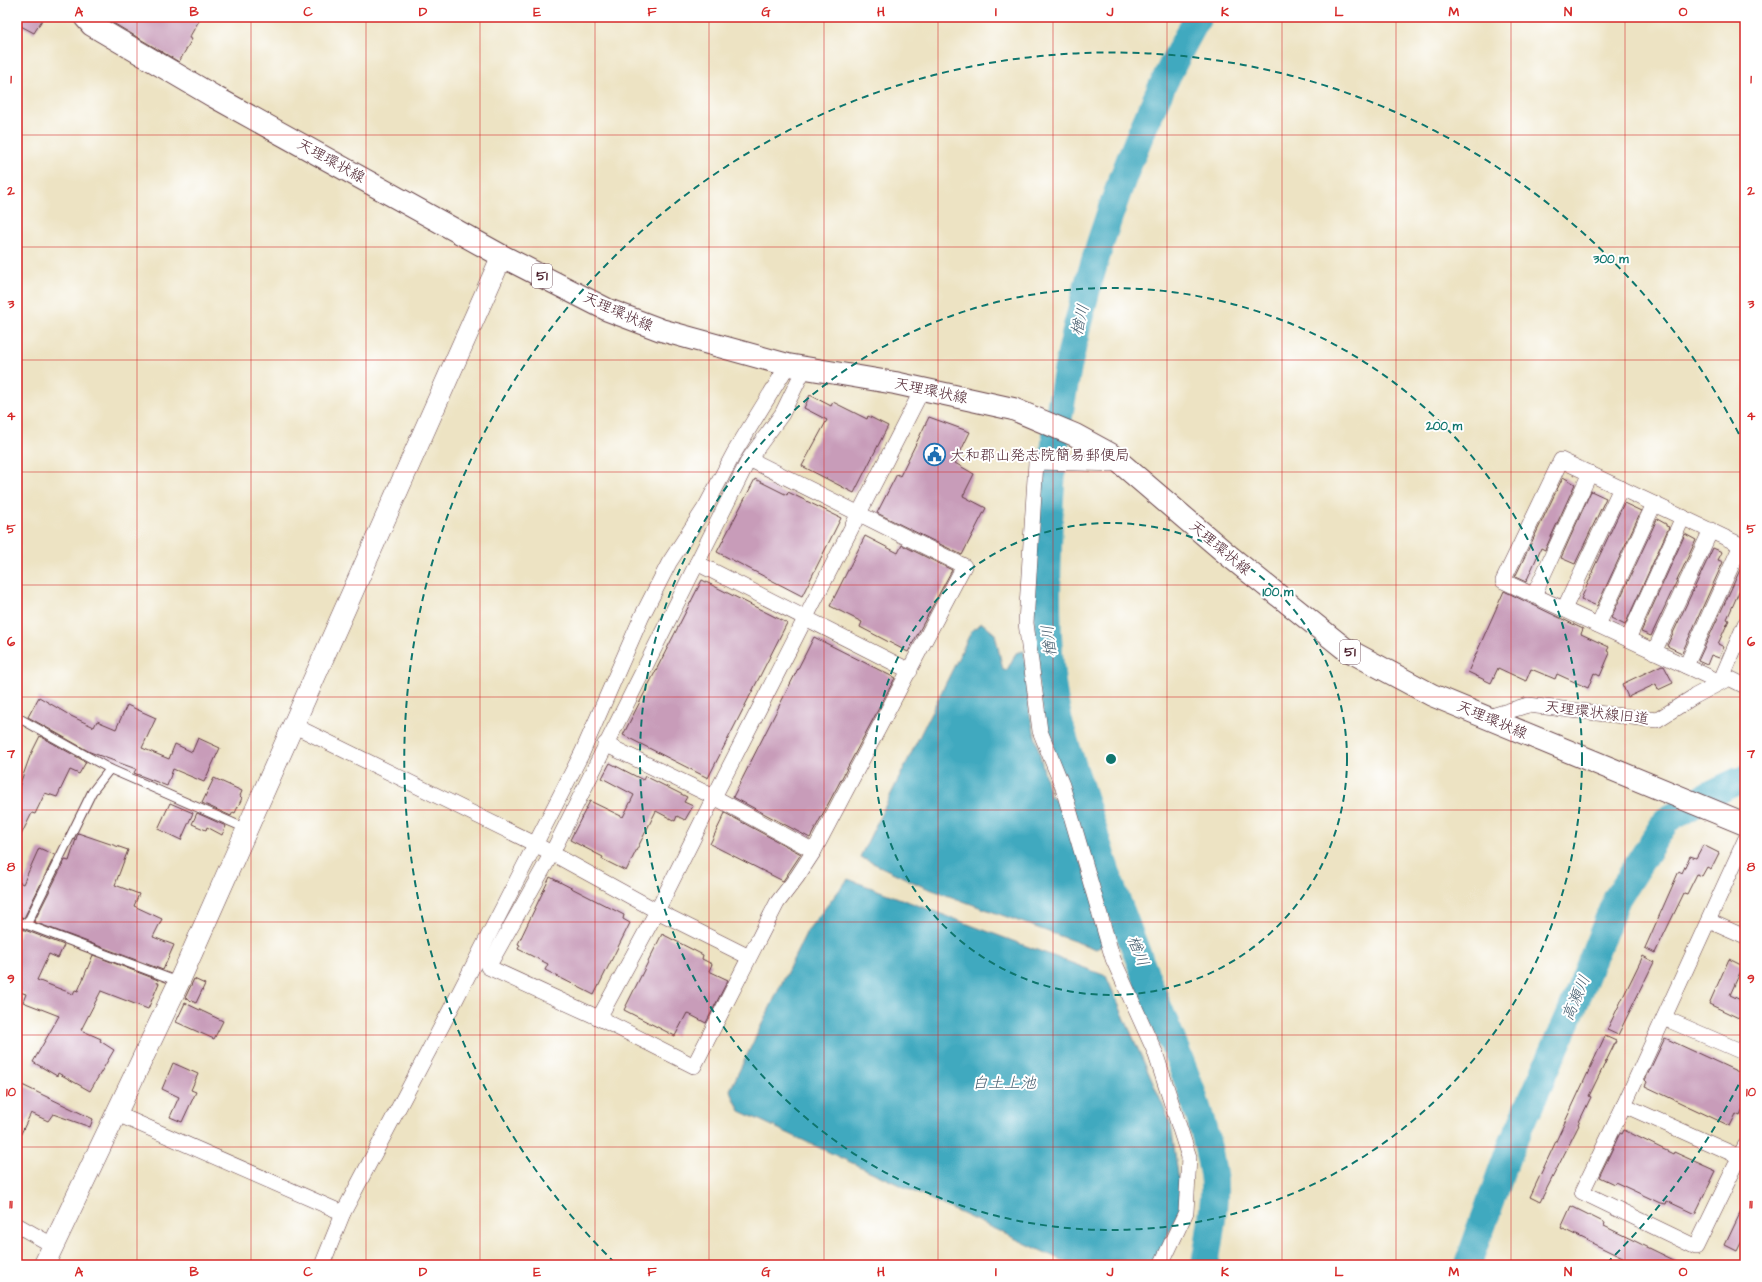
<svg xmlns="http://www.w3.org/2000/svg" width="1762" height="1282" font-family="'Architects Daughter','Klee One',sans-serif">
<rect width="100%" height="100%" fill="#fff"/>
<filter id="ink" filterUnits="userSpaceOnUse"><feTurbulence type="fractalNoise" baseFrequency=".025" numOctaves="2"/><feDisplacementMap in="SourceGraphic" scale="8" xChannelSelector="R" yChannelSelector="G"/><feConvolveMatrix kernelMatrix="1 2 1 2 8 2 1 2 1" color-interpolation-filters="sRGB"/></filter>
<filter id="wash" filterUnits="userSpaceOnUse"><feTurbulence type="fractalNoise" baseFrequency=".012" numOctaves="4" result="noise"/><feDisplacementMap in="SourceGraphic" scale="16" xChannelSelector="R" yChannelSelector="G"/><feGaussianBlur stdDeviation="0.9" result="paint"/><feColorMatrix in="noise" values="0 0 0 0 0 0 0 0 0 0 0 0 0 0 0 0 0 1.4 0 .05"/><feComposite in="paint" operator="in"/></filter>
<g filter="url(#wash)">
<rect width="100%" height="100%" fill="#ede3c3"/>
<g fill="#3fa9bf" stroke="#446475">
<path d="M 982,623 L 995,634 L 1003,670 L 1007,670 L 1016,653 L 1024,651 L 1030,715 L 1050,796 L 1062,802 L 1108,943 L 1096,949 L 924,887 L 860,857 L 972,630 Z"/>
<path d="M 848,879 L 1106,976 L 1171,1124 L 1182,1204 L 1154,1265 L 1072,1265 L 740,1111 L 730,1090 L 807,931 Z"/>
</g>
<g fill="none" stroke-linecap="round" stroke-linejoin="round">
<g stroke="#3fa9bf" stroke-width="28">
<path d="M 1198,17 C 1130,138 1083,273 1060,410 C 1052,455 1049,502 1048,547 C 1046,599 1046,652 1055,703 C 1060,734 1072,762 1081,791 C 1092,824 1101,858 1113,891 C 1125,921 1136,952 1148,982 C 1173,1045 1203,1107 1213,1174 C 1217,1199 1209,1239 1205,1265"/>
<path d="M 1468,1265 L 1507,1156 L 1569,1017 L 1617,898 L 1666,821 L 1711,794 L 1736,782 L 1745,780"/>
</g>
</g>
<g id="blocks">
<g fill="#c89cb9">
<path d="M 17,17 L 44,17 L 34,33 L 17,24 Z"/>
<path d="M 103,17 L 201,17 L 189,38 L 192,39 L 179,62 Z"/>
<path d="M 810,395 L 831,406 L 833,402 L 867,419 L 868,416 L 888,426 L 854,493 L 802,466 L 827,420 L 804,408 Z"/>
<path d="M 929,417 L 970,432 L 955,463 L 974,474 L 963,496 L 986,508 L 962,555 L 877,513 L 897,474 L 900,476 Z"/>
<path d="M 1563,477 L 1575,484 L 1545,550 L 1541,548 L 1526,582 L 1515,577 Z"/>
<path d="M 755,479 L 787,495 L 788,492 L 841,518 L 802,596 L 717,552 Z"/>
<path d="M 1591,491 L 1606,498 L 1575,564 L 1561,558 Z"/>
<path d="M 1624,503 L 1641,511 L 1597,606 L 1581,599 L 1593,572 L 1592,572 Z"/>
<path d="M 1657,519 L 1666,524 L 1666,526 L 1669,527 L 1625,625 L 1611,618 Z"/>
<path d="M 1685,534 L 1696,540 L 1651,636 L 1641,632 Z"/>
<path d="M 865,536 L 898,553 L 902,545 L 952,570 L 908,652 L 860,627 L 862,622 L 830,606 Z"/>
<path d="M 1713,548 L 1722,552 L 1718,560 L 1723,562 L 1682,653 L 1667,646 Z"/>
<path d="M 1740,570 L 1745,572 L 1745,578 L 1727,619 L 1729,620 L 1718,644 L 1724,647 L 1719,658 L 1711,655 L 1707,665 L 1698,661 Z"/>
<path d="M 702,580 L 787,623 L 708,778 L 623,735 Z"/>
<path d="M 1504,591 L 1583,629 L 1581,634 L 1609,647 L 1607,651 L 1610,653 L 1600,676 L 1594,673 L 1588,688 L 1557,674 L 1555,679 L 1531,669 L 1526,681 L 1498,668 L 1491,683 L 1468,672 Z"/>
<path d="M 814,637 L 895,678 L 810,838 L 733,797 Z"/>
<path d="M 1662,665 L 1664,666 L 1673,683 L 1658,690 L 1656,684 L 1628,697 L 1622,684 Z"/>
<path d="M 39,697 L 71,716 L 94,727 L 97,721 L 116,729 L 127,705 L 156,718 L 142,748 L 169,759 L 175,744 L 192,752 L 198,738 L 220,748 L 204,782 L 173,769 L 167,786 L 134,773 L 136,769 L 90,752 L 28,717 Z"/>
<path d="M 40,736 L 86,762 L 79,774 L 70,770 L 57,797 L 45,793 L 35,814 L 32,813 L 17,843 L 17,792 L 30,756 Z"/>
<path d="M 610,763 L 643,780 L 645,776 L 687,797 L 684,802 L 693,806 L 685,820 L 677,816 L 675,821 L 656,811 L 626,871 L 602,859 L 603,857 L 570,840 L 590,801 L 623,817 L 634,795 L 602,778 Z"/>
<path d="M 214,778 L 242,791 L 240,796 L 242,798 L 235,813 L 233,812 L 231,816 L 202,803 Z"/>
<path d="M 170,803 L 193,813 L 181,840 L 158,829 Z"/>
<path d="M 197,813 L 226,826 L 222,835 L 207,827 L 206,830 L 192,824 Z"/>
<path d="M 725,813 L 801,854 L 783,881 L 710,844 Z"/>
<path d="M 78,833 L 128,850 L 115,885 L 139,894 L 134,906 L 162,919 L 153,937 L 174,945 L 163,970 L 34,922 L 65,860 L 69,861 Z"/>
<path d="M 1703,845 L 1719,853 L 1711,869 L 1707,867 L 1702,876 L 1697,874 L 1687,894 L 1684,893 L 1655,953 L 1645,948 L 1679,871 L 1682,873 L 1690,856 L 1696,858 Z"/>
<path d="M 39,848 L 55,855 L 24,918 L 17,915 L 17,881 L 23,884 Z"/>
<path d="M 550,877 L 624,915 L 623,919 L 630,923 L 594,995 L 545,970 L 548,964 L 518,949 L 520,945 L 518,944 Z"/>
<path d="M 22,929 L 64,945 L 58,958 L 49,954 L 37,980 L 73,994 L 75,990 L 78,991 L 93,955 L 158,980 L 157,983 L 159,983 L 148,1009 L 101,991 L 81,1030 L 101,1039 L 100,1041 L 114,1050 L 90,1091 L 58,1073 L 57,1076 L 33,1062 L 59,1016 L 23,1002 L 26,994 L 17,991 L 17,938 Z"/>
<path d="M 662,934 L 703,955 L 702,959 L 712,964 L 709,971 L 728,980 L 706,1023 L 687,1013 L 675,1036 L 624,1010 Z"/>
<path d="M 1643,956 L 1654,962 L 1618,1035 L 1607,1030 Z"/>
<path d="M 1729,959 L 1743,966 L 1730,995 L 1745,1002 L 1745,1021 L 1709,1004 Z"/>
<path d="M 194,979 L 205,984 L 196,1003 L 185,998 Z"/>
<path d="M 185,1003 L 223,1021 L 214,1039 L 176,1022 Z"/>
<path d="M 1605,1036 L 1616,1041 L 1589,1096 L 1591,1097 L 1578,1124 L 1579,1125 L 1540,1202 L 1530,1197 Z"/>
<path d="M 1665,1038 L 1745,1075 L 1745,1105 L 1740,1116 L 1736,1114 L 1730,1126 L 1645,1086 L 1647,1082 L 1645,1080 Z"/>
<path d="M 173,1063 L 198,1074 L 191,1090 L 196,1092 L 182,1122 L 170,1117 L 179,1097 L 162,1089 Z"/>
<path d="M 20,1084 L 93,1119 L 90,1127 L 53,1114 L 48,1121 L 31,1113 L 17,1142 L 17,1091 Z"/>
<path d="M 1624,1130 L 1673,1154 L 1674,1152 L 1716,1171 L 1695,1214 L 1667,1201 L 1666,1204 L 1660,1203 L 1615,1182 L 1614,1184 L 1599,1177 L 1620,1133 L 1622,1134 Z"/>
<path d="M 1745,1203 L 1745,1235 L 1737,1251 L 1725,1245 Z"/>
<path d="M 1571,1206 L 1605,1223 L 1604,1226 L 1684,1265 L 1637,1265 L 1561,1228 Z"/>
</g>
</g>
</g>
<g filter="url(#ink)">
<use href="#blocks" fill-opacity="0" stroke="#623c42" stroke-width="1"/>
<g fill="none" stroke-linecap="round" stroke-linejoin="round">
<defs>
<g id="lane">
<path d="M 17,717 L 110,769"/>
<path d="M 17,921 L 179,982"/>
<path d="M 27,924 L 92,792 L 110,769 L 247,829"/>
</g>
<g id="street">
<path d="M 749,459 L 964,566 L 814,851 L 797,877 L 777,903 L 694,1066 L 599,1018 L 488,967 L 552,853 L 749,459 L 782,414 L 805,367"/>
<path d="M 1121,464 L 1036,462 L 1026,623 L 1040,731 L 1062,785 L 1113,959 L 1155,1052 L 1189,1157 L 1186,1212 L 1161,1265"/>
<path d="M 1745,547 L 1561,460 L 1503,581 L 1720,682 L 1745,624"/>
<path d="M 697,563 L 910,671"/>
<path d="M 1534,595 L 1590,473"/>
<path d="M 1564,609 L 1621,488"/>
<path d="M 1598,625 L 1654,504"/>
<path d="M 1628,639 L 1683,517"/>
<path d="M 1654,652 L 1711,530"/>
<path d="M 1686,666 L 1741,545"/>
<path d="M 1485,718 L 1528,705 L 1657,720 L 1695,696 L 1729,678 L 1745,686"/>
<path d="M 293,725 L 535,844 L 657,911 L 749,957"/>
<path d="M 605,744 L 714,797 L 814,851"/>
<path d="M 1745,840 L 1624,1105 L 1582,1192 L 1696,1247 L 1745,1146"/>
<path d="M 1709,921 L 1745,937"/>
<path d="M 599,1018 L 657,911 L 714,797 L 923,388"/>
<path d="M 1664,1018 L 1745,1053"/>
<path d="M 1624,1105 L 1740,1157"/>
<path d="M 117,1114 L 343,1213"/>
<path d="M 17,1225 L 54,1246"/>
<path d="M 322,1265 L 343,1213 L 456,999 L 582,753 L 642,616 L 669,563 L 706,506 L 734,453 L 788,365"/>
</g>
<path id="secondary" d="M 44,1265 L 179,982 L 502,256"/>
<path id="primary" d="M 85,17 L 92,25 L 213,96 L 502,256 L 608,310 L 661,330 L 788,365 L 895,383 L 1013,409 L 1075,435 L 1110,454 L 1228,555 L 1344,648 L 1432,695 L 1745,824"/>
</defs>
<use href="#lane" stroke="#623c42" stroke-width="10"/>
<use href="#street" stroke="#623c42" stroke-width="16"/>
<use href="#secondary" stroke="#623c42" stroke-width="22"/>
<use href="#primary" stroke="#623c42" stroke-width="24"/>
<use href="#lane" stroke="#fff" stroke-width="8"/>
<use href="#street" stroke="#fff" stroke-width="15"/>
<use href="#secondary" stroke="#fff" stroke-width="21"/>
<use href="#primary" stroke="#fff" stroke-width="22"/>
</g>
</g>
<path fill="none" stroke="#d62828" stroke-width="1" stroke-opacity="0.55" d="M 137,17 L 137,1265M 251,17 L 251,1265M 366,17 L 366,1265M 480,17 L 480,1265M 595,17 L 595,1265M 709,17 L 709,1265M 824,17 L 824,1265M 938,17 L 938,1265M 1053,17 L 1053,1265M 1167,17 L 1167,1265M 1282,17 L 1282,1265M 1396,17 L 1396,1265M 1511,17 L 1511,1265M 1625,17 L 1625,1265M 17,135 L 1745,135M 17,247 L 1745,247M 17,360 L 1745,360M 17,472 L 1745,472M 17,585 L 1745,585M 17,697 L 1745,697M 17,810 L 1745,810M 17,922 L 1745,922M 17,1035 L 1745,1035M 17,1147 L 1745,1147"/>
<g fill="none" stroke="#0f766e" stroke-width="2" stroke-dasharray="7 5">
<circle cx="1111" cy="759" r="236"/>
<circle cx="1111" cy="759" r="471"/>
<path d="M1744 1074A707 707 0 0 1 1607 1263M615 1263A707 707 0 1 1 1744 444"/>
</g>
<defs>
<symbol id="civic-ring" viewBox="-11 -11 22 22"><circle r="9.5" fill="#fff" stroke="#1f6fb2" stroke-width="1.5"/><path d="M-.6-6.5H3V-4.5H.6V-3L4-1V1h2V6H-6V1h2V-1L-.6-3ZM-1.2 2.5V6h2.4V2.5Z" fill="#1f6fb2"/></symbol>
</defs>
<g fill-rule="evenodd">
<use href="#civic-ring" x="922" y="442" width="25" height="25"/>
</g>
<g text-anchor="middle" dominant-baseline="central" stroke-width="4" stroke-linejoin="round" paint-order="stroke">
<g fill="#fff" stroke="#80626b" stroke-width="1">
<rect x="532" y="264" width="20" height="24" rx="3"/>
<rect x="1340" y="640" width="20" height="24" rx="3"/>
</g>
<g font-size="14" font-weight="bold" fill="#4a1f2b">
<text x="542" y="276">51</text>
<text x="1350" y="652">51</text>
</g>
<g font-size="15" fill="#4a1f2b" stroke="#fff">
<text transform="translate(331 161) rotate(29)">天理環状線</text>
<text transform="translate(618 312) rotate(24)">天理環状線</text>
<text transform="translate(931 391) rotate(12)">天理環状線</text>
<text transform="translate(1220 548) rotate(40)">天理環状線</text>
<text transform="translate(1597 713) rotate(7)">天理環状線旧道</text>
<text transform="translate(1492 720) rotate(23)">天理環状線</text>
</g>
<g font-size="15" fill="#4a1f2b" stroke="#fff" text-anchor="start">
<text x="950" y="455">大和郡山発志院簡易郵便局</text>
</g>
<g font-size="16" font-style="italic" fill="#455d6e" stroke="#fff">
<text transform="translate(1080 320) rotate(-76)">楢川</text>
<text transform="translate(1049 641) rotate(-96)">楢川</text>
<text transform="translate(1138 951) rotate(68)">楢川</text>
<text transform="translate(1576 998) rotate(-67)">高瀬川</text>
<text x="1004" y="1083">白土上池</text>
</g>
</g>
<circle cx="1111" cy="759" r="6" fill="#0f766e" stroke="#fff" stroke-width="2"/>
<g font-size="12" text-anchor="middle" font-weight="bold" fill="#0f766e" stroke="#fff" stroke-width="4" stroke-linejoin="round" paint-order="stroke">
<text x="1611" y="263">300 m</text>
<text x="1444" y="430">200 m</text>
<text x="1278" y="596">100 m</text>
</g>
<rect width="1762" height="1282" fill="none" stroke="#fff" stroke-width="44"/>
<rect x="22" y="22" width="1718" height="1238" fill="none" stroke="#d62828" stroke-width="1.5"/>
<g font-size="13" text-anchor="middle" font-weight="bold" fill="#d62828">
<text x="79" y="16">A</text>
<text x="194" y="16">B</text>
<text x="308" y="16">C</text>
<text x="423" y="16">D</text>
<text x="537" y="16">E</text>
<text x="652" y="16">F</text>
<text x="766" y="16">G</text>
<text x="881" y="16">H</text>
<text x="996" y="16">I</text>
<text x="1110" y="16">J</text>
<text x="1225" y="16">K</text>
<text x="1339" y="16">L</text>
<text x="1454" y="16">M</text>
<text x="1568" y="16">N</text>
<text x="1683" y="16">O</text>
<text x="11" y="83">1</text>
<text x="1751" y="83">1</text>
<text x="11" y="195">2</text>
<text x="1751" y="195">2</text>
<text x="11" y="308">3</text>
<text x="1751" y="308">3</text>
<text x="11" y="420">4</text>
<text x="1751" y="420">4</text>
<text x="11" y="533">5</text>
<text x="1751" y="533">5</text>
<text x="11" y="646">6</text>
<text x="1751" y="646">6</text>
<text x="11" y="758">7</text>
<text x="1751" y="758">7</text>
<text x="11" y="871">8</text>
<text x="1751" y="871">8</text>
<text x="11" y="983">9</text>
<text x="1751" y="983">9</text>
<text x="11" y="1096">10</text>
<text x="1751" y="1096">10</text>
<text x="11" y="1208">11</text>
<text x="1751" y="1208">11</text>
<text x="79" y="1276">A</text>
<text x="194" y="1276">B</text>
<text x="308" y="1276">C</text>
<text x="423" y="1276">D</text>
<text x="537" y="1276">E</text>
<text x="652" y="1276">F</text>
<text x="766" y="1276">G</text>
<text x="881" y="1276">H</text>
<text x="996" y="1276">I</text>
<text x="1110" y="1276">J</text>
<text x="1225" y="1276">K</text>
<text x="1339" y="1276">L</text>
<text x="1454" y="1276">M</text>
<text x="1568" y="1276">N</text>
<text x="1683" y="1276">O</text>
</g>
</svg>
